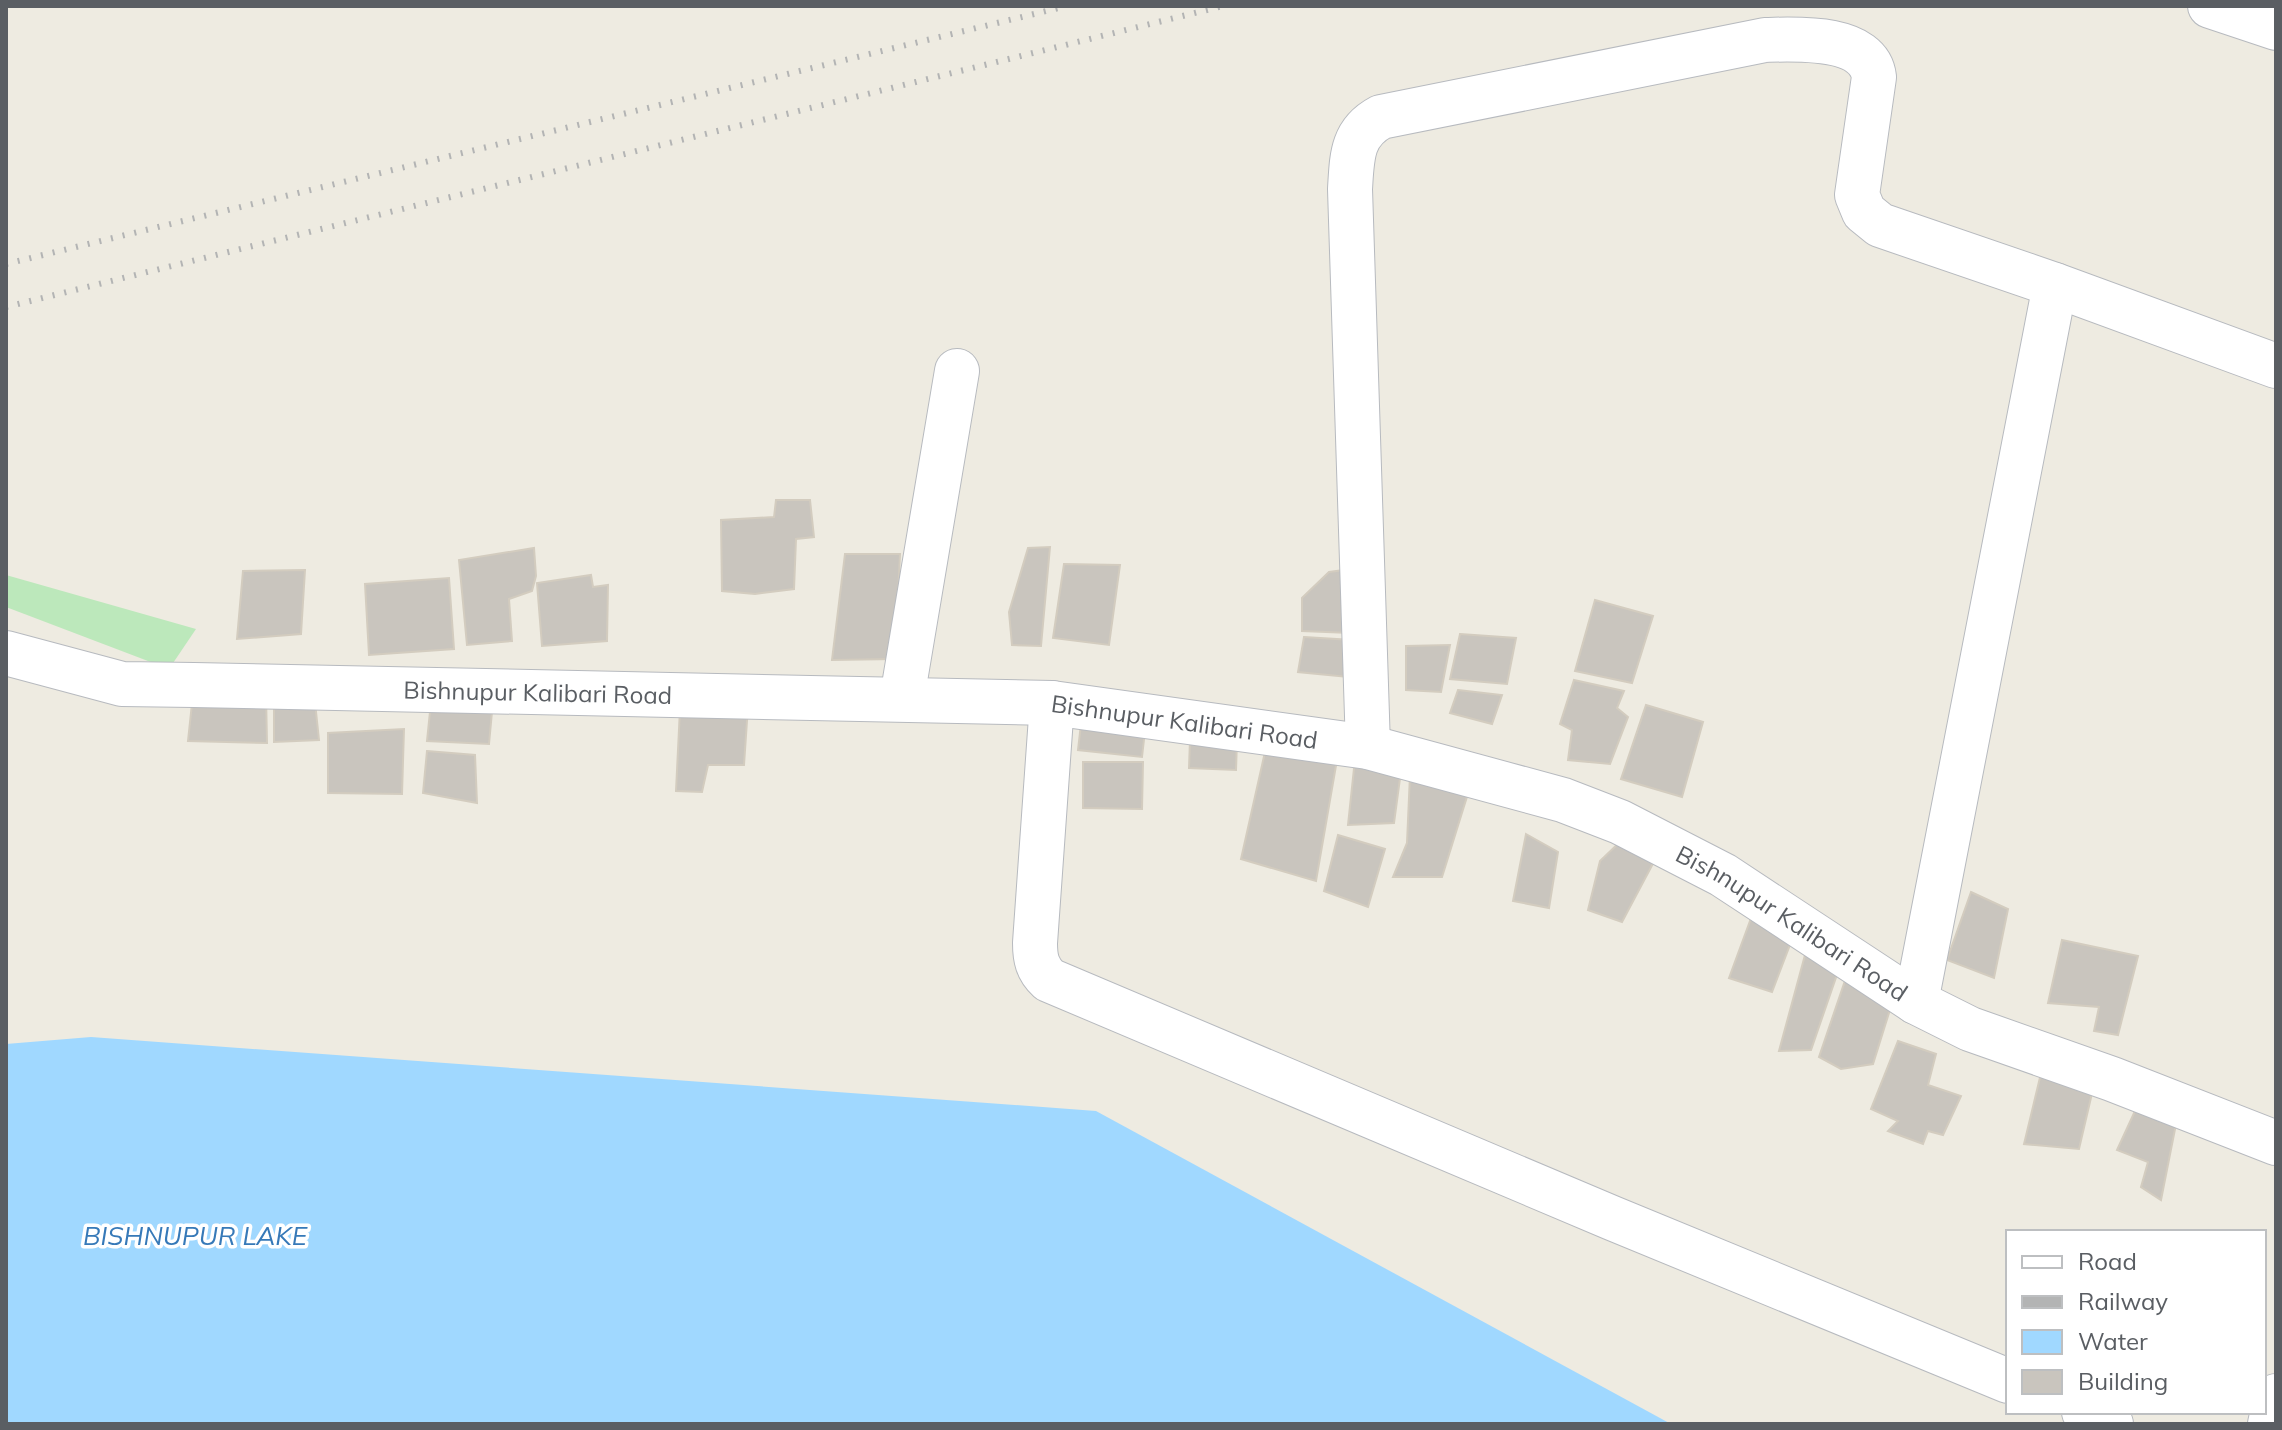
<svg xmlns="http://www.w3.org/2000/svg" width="2282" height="1430" font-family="Mulish,sans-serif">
<rect width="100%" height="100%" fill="#eeebe1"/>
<path fill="#bce8bb" d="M 6,575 L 196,629 L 169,669 L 6,607 Z"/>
<path fill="#a0d8ff" d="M 91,1037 L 1096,1111 L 1671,1424 L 6,1424 L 6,1044 Z"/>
<g fill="#c9c5be" stroke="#d3ccbf" stroke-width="2">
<path d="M 776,500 L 810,500 L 814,537 L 796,539 L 794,589 L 755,594 L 722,591 L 721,520 L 774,517 Z"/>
<path d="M 1050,547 L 1041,646 L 1012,645 L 1009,612 L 1028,548 Z"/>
<path d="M 534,548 L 536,576 L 532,591 L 509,599 L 512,641 L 467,645 L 459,560 Z"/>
<path d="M 845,554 L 900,554 L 895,659 L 832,660 Z"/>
<path d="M 1064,564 L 1120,565 L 1109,645 L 1053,638 Z"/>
<path d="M 1352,569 L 1350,633 L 1302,631 L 1302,598 L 1329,572 Z"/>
<path d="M 305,570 L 301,634 L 237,639 L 243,571 Z"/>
<path d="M 591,575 L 593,587 L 608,585 L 607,641 L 542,646 L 537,583 Z"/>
<path d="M 449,578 L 454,649 L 369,655 L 365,584 Z"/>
<path d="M 1595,600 L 1653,616 L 1632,683 L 1575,671 Z"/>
<path d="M 1460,634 L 1516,638 L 1507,684 L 1450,679 Z"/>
<path d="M 1304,637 L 1352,640 L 1348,677 L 1298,672 Z"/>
<path d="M 1450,645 L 1441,692 L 1406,690 L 1406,646 Z"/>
<path d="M 1574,680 L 1624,691 L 1617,708 L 1628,717 L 1610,764 L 1568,760 L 1572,730 L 1560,724 Z"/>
<path d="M 1458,690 L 1502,695 L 1492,724 L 1450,713 Z"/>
<path d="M 314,693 L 319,740 L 274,742 L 274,697 Z"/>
<path d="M 193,694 L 266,694 L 267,743 L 188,741 Z"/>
<path d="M 493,701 L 489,744 L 427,741 L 431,702 Z"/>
<path d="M 1646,705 L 1703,722 L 1682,797 L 1621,779 Z"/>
<path d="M 748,706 L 744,765 L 708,765 L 702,792 L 676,791 L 680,709 Z"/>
<path d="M 1082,715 L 1146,722 L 1142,757 L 1078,750 Z"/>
<path d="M 404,729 L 402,794 L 328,793 L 328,733 Z"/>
<path d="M 1190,740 L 1237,741 L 1236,770 L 1189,768 Z"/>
<path d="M 1267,743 L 1338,754 L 1316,881 L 1241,859 Z"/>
<path d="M 427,751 L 475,755 L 477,803 L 423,793 Z"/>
<path d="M 1355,759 L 1401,771 L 1394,823 L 1348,825 Z"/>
<path d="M 1083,762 L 1143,762 L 1142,809 L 1083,808 Z"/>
<path d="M 1410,775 L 1470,787 L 1442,877 L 1393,877 L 1407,843 Z"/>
<path d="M 1526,834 L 1558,852 L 1549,908 L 1513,901 Z"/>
<path d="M 1338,835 L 1385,849 L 1368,907 L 1324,891 Z"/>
<path d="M 1622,840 L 1657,856 L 1622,922 L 1588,910 L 1600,861 Z"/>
<path d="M 1971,892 L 2008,909 L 1994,978 L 1947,960 Z"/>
<path d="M 1754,910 L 1796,929 L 1772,992 L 1729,978 Z"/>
<path d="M 2062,940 L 2138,956 L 2118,1035 L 2094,1031 L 2099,1007 L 2048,1003 Z"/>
<path d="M 1808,944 L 1842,960 L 1811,1050 L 1779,1051 Z"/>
<path d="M 1850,966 L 1893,1000 L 1873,1064 L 1841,1069 L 1819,1057 Z"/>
<path d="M 1898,1041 L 1936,1054 L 1928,1085 L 1961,1096 L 1943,1135 L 1928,1131 L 1923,1144 L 1888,1131 L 1898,1121 L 1871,1109 Z"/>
<path d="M 2043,1065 L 2093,1089 L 2079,1149 L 2024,1144 Z"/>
<path d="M 2141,1098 L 2177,1119 L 2161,1200 L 2141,1187 L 2148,1162 L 2117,1150 Z"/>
</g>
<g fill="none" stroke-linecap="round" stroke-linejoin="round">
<defs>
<g id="minor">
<path d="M 2210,6 L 2276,28"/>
<path id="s1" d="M 6,653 L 122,684 L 194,685 L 1052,703 L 1368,747 L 1563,800 L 1620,822 L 1723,875 L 1916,1002 L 1970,1029 L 2112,1079 L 2276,1143"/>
<path d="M 902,698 L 957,371"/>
<path d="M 1052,703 L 1035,943 C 1035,958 1037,969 1049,980 L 1612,1218 L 2008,1381"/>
<path d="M 1368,747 L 1350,189 C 1352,158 1351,133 1381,117 L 1765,40 C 1797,39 1869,35 1874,77 L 1857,195 L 1864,212 L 1880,225 L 2055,285 L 2276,366"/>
<path d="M 1916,1002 L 2055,285"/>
<path d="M 2084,1412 L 2111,1424"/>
<path d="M 2270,1424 L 2276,1396"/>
</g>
</defs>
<use href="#minor" stroke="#b7babf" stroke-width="46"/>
<use href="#minor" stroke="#fff" stroke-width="44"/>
<g stroke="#b3b4b4" stroke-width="6" stroke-dasharray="2 10" stroke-linecap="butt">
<path d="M 6,264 L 1067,6"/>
<path d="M 6,307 L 1223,6"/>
</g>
</g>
<g text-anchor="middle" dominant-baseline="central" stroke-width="7" stroke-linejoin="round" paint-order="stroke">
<g font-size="24" fill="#5a5e63" stroke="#fff">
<text stroke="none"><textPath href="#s1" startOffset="536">Bishnupur Kalibari Road</textPath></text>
<text stroke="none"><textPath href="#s1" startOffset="1184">Bishnupur Kalibari Road</textPath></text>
<text stroke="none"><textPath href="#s1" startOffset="1832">Bishnupur Kalibari Road</textPath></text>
</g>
<g font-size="26" font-style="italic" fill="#3679b8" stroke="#fff">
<text x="195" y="1235">BISHNUPUR LAKE</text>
</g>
</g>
<rect width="2282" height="1430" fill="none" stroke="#5a5e63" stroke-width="16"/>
<rect x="2006" y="1230" width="260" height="184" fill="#ffffff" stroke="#bdbfc1" stroke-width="2"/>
<rect x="2022" y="1256" width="40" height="12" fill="#ffffff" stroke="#bdbfc1" stroke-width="2"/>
<text x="2078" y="1270" font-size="24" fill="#5a5e63">Road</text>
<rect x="2022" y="1296" width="40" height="12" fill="#b3b4b4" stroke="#bdbfc1" stroke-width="2"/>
<text x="2078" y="1310" font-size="24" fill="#5a5e63">Railway</text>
<rect x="2022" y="1330" width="40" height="24" fill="#a0d8ff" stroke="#bdbfc1" stroke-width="2"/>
<text x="2078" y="1350" font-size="24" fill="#5a5e63">Water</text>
<rect x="2022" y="1370" width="40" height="24" fill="#c9c5be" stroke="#bdbfc1" stroke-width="2"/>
<text x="2078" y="1390" font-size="24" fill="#5a5e63">Building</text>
</svg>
